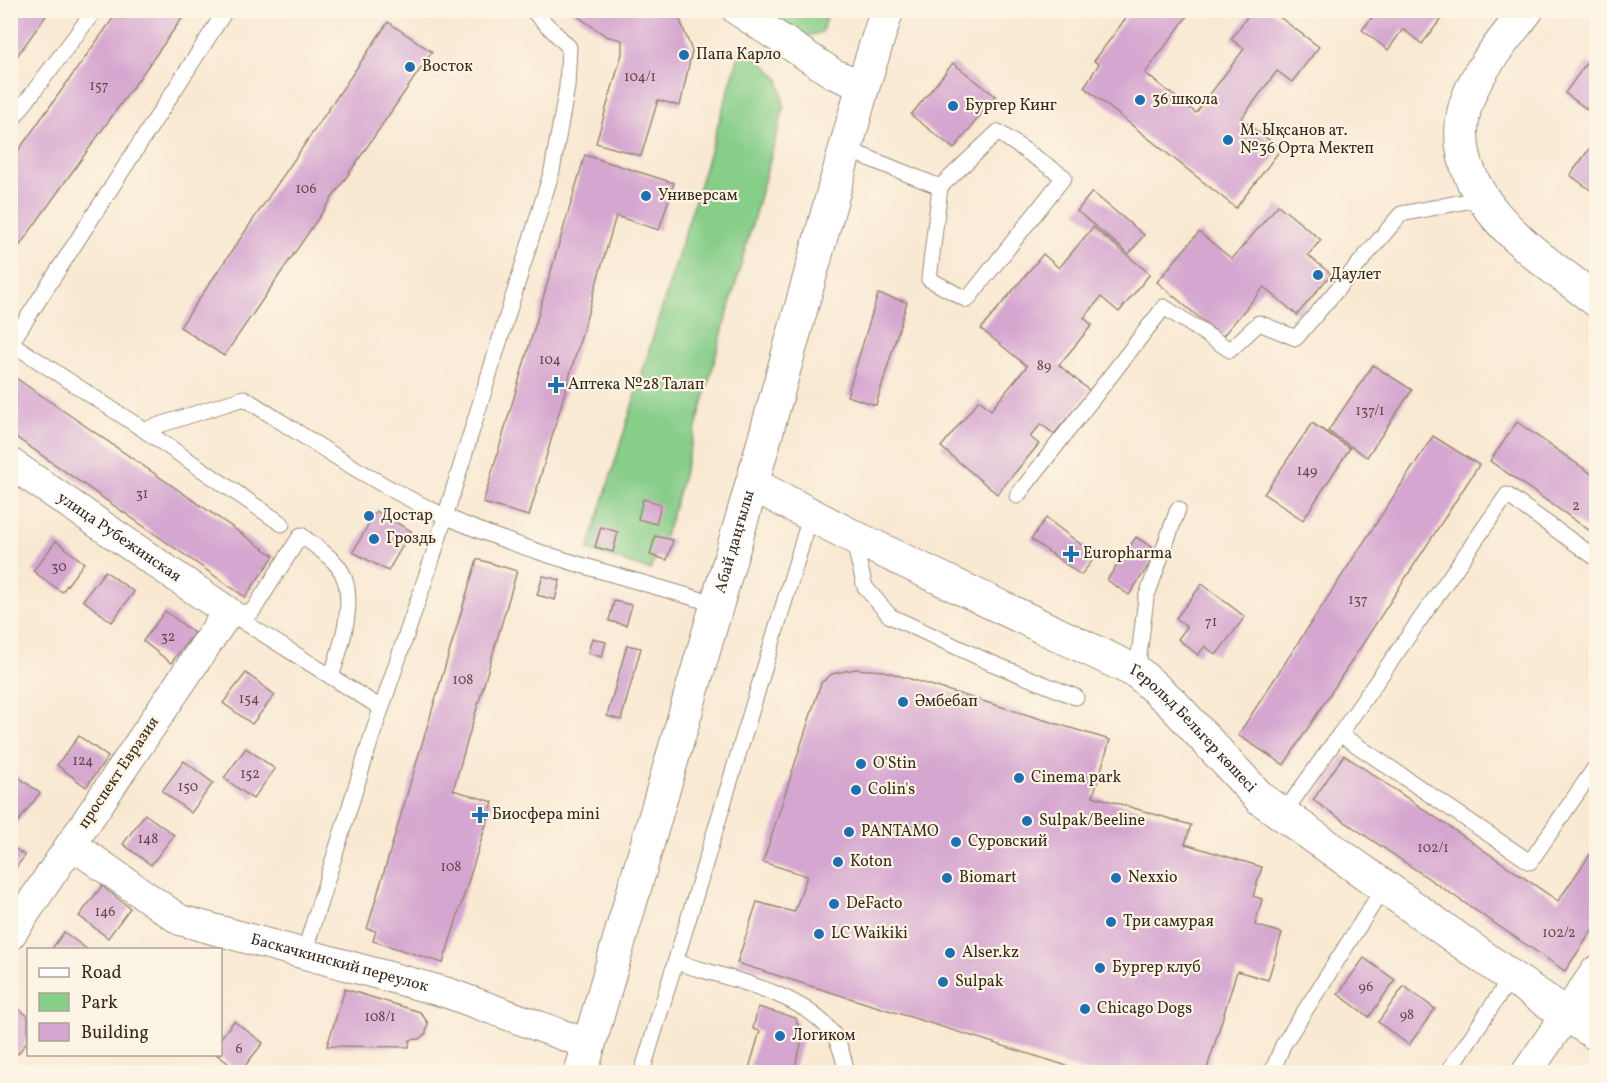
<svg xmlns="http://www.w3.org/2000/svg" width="1607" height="1083" font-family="Vollkorn,serif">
<rect width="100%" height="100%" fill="#fcf5e5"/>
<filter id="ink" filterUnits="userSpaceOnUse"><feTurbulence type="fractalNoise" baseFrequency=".0167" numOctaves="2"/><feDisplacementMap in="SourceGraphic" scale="12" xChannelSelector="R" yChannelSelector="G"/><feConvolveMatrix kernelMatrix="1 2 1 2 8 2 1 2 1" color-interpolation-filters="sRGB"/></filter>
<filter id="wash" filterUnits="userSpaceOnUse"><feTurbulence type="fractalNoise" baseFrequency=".008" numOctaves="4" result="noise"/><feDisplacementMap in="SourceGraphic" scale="24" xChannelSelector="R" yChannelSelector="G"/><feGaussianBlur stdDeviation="1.35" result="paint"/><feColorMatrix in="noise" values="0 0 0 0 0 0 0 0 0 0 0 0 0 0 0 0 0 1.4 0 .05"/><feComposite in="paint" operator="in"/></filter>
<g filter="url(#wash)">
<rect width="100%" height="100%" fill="#f9e9d3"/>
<g fill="#87ce89" stroke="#617c54" stroke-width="1.5">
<path d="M 761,11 L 828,11 L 822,32 L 804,37 Z"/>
<path d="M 743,43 L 779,79 L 784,108 L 670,522 L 650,570 L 588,550 Z"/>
</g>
<g id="blocks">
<g fill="#d5a6d0">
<path d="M 10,10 L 50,10 L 10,66 Z"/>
<path d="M 119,10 L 188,10 L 10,259 L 10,162 Z"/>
<path d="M 569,10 L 676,10 L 692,51 L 680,106 L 658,100 L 641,156 L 596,143 L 622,54 L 622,40 L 606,36 Z"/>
<path d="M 1132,10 L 1192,10 L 1145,73 L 1196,113 L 1244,49 L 1231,39 L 1252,10 L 1270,10 L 1319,47 L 1292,82 L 1277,71 L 1241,119 L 1281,149 L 1236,208 L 1084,87 L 1099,64 L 1094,61 Z"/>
<path d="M 1372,10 L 1448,10 L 1422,44 L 1403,29 L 1388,50 L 1362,30 L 1376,13 Z"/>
<path d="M 388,22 L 432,52 L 224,356 L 180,327 Z"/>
<path d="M 1587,62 L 1596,68 L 1595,115 L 1565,93 Z"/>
<path d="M 953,63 L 995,96 L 954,149 L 911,115 Z"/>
<path d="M 1593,144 L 1596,147 L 1596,194 L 1570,175 Z"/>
<path d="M 585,155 L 674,183 L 659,230 L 616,216 L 529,516 L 483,503 Z"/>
<path d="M 1092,192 L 1144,235 L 1129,254 L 1077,211 Z"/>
<path d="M 1278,205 L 1321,240 L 1308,255 L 1331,274 L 1297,315 L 1264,287 L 1222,337 L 1157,282 L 1199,232 L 1232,259 Z"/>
<path d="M 1093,227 L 1150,274 L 1119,312 L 1101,297 L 1084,318 L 1092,325 L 1059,365 L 1090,391 L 1054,434 L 1041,424 L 1030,437 L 1039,444 L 997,494 L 941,447 L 979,400 L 991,410 L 1027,366 L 981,329 L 1043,254 L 1059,268 Z"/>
<path d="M 878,294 L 907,302 L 876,405 L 847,396 Z"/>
<path d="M 1373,365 L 1412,390 L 1367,457 L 1328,431 Z"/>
<path d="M 10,374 L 274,556 L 245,597 L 10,433 Z"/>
<path d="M 1517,422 L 1596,477 L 1596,535 L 1490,461 Z"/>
<path d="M 1312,423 L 1350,448 L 1303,520 L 1264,494 Z"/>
<path d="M 1433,436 L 1479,465 L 1284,765 L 1238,735 Z"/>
<path d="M 643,499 L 661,504 L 656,524 L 638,519 Z"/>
<path d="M 376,511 L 411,531 L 388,571 L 353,552 Z"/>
<path d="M 1046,518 L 1096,556 L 1081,575 L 1031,539 Z"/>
<path d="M 601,527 L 618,532 L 613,552 L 595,547 Z"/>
<path d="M 655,536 L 673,540 L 667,560 L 650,555 Z"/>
<path d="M 1136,537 L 1158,551 L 1129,595 L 1107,580 Z"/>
<path d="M 56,541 L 84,563 L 62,592 L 33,571 Z"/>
<path d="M 477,559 L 517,571 L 453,790 L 493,802 L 443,963 L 373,941 L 376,931 L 367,929 Z"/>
<path d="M 105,571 L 134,592 L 112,622 L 83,600 Z"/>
<path d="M 543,576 L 560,580 L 555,600 L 537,595 Z"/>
<path d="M 1202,584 L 1245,617 L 1216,655 L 1205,646 L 1198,655 L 1178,639 L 1187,627 L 1176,618 Z"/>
<path d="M 614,601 L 632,605 L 626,625 L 609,621 Z"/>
<path d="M 165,611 L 194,633 L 171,663 L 143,641 Z"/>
<path d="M 592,638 L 606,642 L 602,657 L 588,653 Z"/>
<path d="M 627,645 L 641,648 L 621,720 L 607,716 Z"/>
<path d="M 855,669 L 884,671 L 1110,740 L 1093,796 L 1191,825 L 1185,844 L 1262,867 L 1253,896 L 1262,899 L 1255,925 L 1282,933 L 1268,980 L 1237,971 L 1206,1072 L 1087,1072 L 737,963 L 757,902 L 794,912 L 798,902 L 807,876 L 763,862 L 821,683 L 832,674 Z"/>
<path d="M 246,673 L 275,695 L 252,724 L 223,703 Z"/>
<path d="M 79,736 L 108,757 L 86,787 L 57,765 Z"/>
<path d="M 246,748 L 275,769 L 253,799 L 224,778 Z"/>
<path d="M 1344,755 L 1558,901 L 1596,846 L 1596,925 L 1565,971 L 1313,800 Z"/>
<path d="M 184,761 L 213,783 L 191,813 L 162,791 Z"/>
<path d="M 10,771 L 40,793 L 17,823 L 10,818 Z"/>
<path d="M 145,814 L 174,835 L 151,865 L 123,844 Z"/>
<path d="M 10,845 L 25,856 L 10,875 Z"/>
<path d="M 102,886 L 130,908 L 108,938 L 79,916 Z"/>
<path d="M 64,932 L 88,950 L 51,950 Z"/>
<path d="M 1364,958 L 1395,980 L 1369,1017 L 1338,994 Z"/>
<path d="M 1404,986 L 1435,1009 L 1409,1045 L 1378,1022 Z"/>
<path d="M 345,989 L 420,1012 L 428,1023 L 426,1033 L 419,1039 L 410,1040 L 409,1047 L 327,1046 Z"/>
<path d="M 11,1003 L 28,1016 L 28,1040 L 18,1054 L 10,1049 Z"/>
<path d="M 758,1007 L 796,1018 L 802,1041 L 793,1072 L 748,1072 L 760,1031 L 753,1029 Z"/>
<path d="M 234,1021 L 263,1043 L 240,1072 L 216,1054 L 220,1054 L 220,1039 Z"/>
</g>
</g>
</g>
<g filter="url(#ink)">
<use href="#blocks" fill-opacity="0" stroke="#9a8a78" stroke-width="1.5"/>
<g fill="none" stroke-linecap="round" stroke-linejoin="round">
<defs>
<g id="service">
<path d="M 226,10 L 11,343 L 144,430 L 244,398 C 309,439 375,485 445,516 C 531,555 627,577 718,605"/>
<path d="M 10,123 L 95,10"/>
<path d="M 846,149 L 940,187 L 998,132 L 1064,177 L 967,300 L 929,279 L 940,187"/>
<path d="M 144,430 L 282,524"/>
<path d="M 1017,496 L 1164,307 L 1230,350 L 1259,323 L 1296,338 L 1401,214 L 1483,198"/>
<path d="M 853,539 L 865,587 L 890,616 L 989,662 L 1076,697"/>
<path d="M 1596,558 L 1507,495 L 1340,734 L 1530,862 L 1596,766"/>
<path d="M 228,612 L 252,612 L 301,535 C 312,544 328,554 337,565 C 360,593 341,647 331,677"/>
<path d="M 228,612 L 381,708"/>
<path d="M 1137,672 L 1146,598 L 1178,509"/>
<path d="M 1283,814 L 1340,734"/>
<path d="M 304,953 L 372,736 L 433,556 L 552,171 L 567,87 L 569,47 L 532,10"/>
<path d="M 676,962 C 722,977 798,991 830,1030 C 840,1041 843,1058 847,1072"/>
<path d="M 642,1072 L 811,514"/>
<path d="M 1272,1072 L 1283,1045 L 1384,887"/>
<path d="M 1448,1072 L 1511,977"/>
</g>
<g id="minor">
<path d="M 737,10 L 834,74 L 863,86"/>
<path id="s1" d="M 10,463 L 228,612 L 10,935"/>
<path id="s2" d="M 71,844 L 180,920 L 448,993 L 590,1045"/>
<path d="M 1527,1072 L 1596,971"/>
</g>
<g id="tertiary">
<path id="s3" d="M 752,484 L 852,536 L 1137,672 L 1172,703 L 1260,798 L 1511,977 L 1596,1034"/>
</g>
<path id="secondary" d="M 1527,10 C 1504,41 1473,73 1464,111 C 1445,198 1539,257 1596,300"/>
<g id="primary">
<path id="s4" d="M 581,1072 L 752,484 L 863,86 L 887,10"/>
</g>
</defs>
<use href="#service" stroke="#9a8a78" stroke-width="17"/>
<use href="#minor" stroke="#9a8a78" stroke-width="32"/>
<use href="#tertiary" stroke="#9a8a78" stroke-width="35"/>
<use href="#secondary" stroke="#9a8a78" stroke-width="35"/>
<use href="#primary" stroke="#9a8a78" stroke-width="35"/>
<use href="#service" stroke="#fff" stroke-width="15"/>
<use href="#minor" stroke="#fff" stroke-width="30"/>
<use href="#tertiary" stroke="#fff" stroke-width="33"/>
<use href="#secondary" stroke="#fff" stroke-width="33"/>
<use href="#primary" stroke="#fff" stroke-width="33"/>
</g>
</g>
<g fill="#1f6fb2" stroke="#fcf5e5" stroke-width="2">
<circle cx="684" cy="55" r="6"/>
<circle cx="410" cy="67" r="6"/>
<circle cx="1140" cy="100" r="6"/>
<circle cx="953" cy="106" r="6"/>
<circle cx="1228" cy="140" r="6"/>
<circle cx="646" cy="196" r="6"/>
<circle cx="1318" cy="275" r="6"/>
<path d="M553 376h6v6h6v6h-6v6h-6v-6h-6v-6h6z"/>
<circle cx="369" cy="516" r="6"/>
<circle cx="374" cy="539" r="6"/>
<path d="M1068 545h6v6h6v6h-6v6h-6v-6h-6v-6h6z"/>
<circle cx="903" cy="702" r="6"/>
<circle cx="861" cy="764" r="6"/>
<circle cx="1019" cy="778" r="6"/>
<circle cx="856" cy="790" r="6"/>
<path d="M477 806h6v6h6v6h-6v6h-6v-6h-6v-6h6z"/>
<circle cx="1027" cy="821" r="6"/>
<circle cx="849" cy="832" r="6"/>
<circle cx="956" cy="842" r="6"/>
<circle cx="838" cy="862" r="6"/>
<circle cx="947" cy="878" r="6"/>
<circle cx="1116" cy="878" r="6"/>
<circle cx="834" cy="904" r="6"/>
<circle cx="1111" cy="922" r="6"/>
<circle cx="819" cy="934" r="6"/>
<circle cx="950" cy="953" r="6"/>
<circle cx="1100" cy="968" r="6"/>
<circle cx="943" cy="982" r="6"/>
<circle cx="1085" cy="1009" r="6"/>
<circle cx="780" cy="1036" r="6"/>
</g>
<g text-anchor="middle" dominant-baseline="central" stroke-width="4.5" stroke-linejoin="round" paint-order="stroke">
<g font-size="14" fill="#62494a">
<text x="640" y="77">104/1</text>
<text x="99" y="86">157</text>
<text x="306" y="189">106</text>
<text x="550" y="360">104</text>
<text x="1044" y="366">89</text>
<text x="1370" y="411">137/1</text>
<text x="1307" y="471">149</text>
<text x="142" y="494">31</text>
<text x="1576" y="506">2</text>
<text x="59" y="567">30</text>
<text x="1358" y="600">137</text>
<text x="1211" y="622">71</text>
<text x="168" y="637">32</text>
<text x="463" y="680">108</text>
<text x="249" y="699">154</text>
<text x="83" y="761">124</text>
<text x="250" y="774">152</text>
<text x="188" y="787">150</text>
<text x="148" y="839">148</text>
<text x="1433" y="848">102/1</text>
<text x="451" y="867">108</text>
<text x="105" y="912">146</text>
<text x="1559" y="933">102/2</text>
<text x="1366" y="987">96</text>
<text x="1407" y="1015">98</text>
<text x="380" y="1017">108/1</text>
<text x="239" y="1049">6</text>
</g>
<g font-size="16" fill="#3b2a1e" stroke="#fcf5e5" text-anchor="start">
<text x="696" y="55">Папа Карло</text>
<text x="422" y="67">Восток</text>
<text x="1152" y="100">36 школа</text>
<text x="965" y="106">Бургер Кинг</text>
<text x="1240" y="131">М. Ықсанов ат.<tspan x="1240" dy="18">№36 Орта Мектеп</tspan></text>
<text x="658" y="196">Универсам</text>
<text x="1330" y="275">Даулет</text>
<text x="568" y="385">Аптека №28 Талап</text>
<text x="381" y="516">Достар</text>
<text x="386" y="539">Гроздь</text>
<text x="1083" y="554">Europharma</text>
<text x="915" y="702">Әмбебап</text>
<text x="873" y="764">O'Stin</text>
<text x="1031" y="778">Cinema park</text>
<text x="868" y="790">Colin's</text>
<text x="492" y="815">Биосфера mini</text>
<text x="1039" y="821">Sulpak/Beeline</text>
<text x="861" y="832">PANTAMO</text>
<text x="968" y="842">Суровский</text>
<text x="850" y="862">Koton</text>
<text x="959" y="878">Biomart</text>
<text x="1128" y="878">Nexxio</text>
<text x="846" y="904">DeFacto</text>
<text x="1123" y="922">Три самурая</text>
<text x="831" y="934">LC Waikiki</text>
<text x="962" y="953">Alser.kz</text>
<text x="1112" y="968">Бургер клуб</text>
<text x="955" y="982">Sulpak</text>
<text x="1097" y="1009">Chicago Dogs</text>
<text x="792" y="1036">Логиком</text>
</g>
<g font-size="16" fill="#3b2a1e" stroke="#fcf5e5">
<text stroke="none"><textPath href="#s1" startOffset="132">улица Рубежинская</textPath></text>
<text stroke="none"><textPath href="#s4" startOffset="552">Абай даңғылы</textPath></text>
<text stroke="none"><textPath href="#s3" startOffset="508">Герольд Бельгер көшесі</textPath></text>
<text transform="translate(119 773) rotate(-56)">проспект Евразия</text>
<text stroke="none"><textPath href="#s2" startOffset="298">Баскачкинский переулок</textPath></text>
</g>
</g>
<rect width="1607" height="1083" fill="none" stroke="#fcf5e5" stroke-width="36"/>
<rect x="27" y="948" width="195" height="108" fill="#fcf5e5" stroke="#afa495" stroke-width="1.5"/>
<rect x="39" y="968" width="30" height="9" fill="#ffffff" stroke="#afa495" stroke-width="1.5"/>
<text x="81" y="978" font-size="18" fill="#3b2a1e">Road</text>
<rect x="39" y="993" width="30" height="18" fill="#87ce89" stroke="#afa495" stroke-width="1.5"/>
<text x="81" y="1008" font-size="18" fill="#3b2a1e">Park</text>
<rect x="39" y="1023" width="30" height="18" fill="#d5a6d0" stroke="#afa495" stroke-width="1.5"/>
<text x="81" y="1038" font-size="18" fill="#3b2a1e">Building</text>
</svg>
